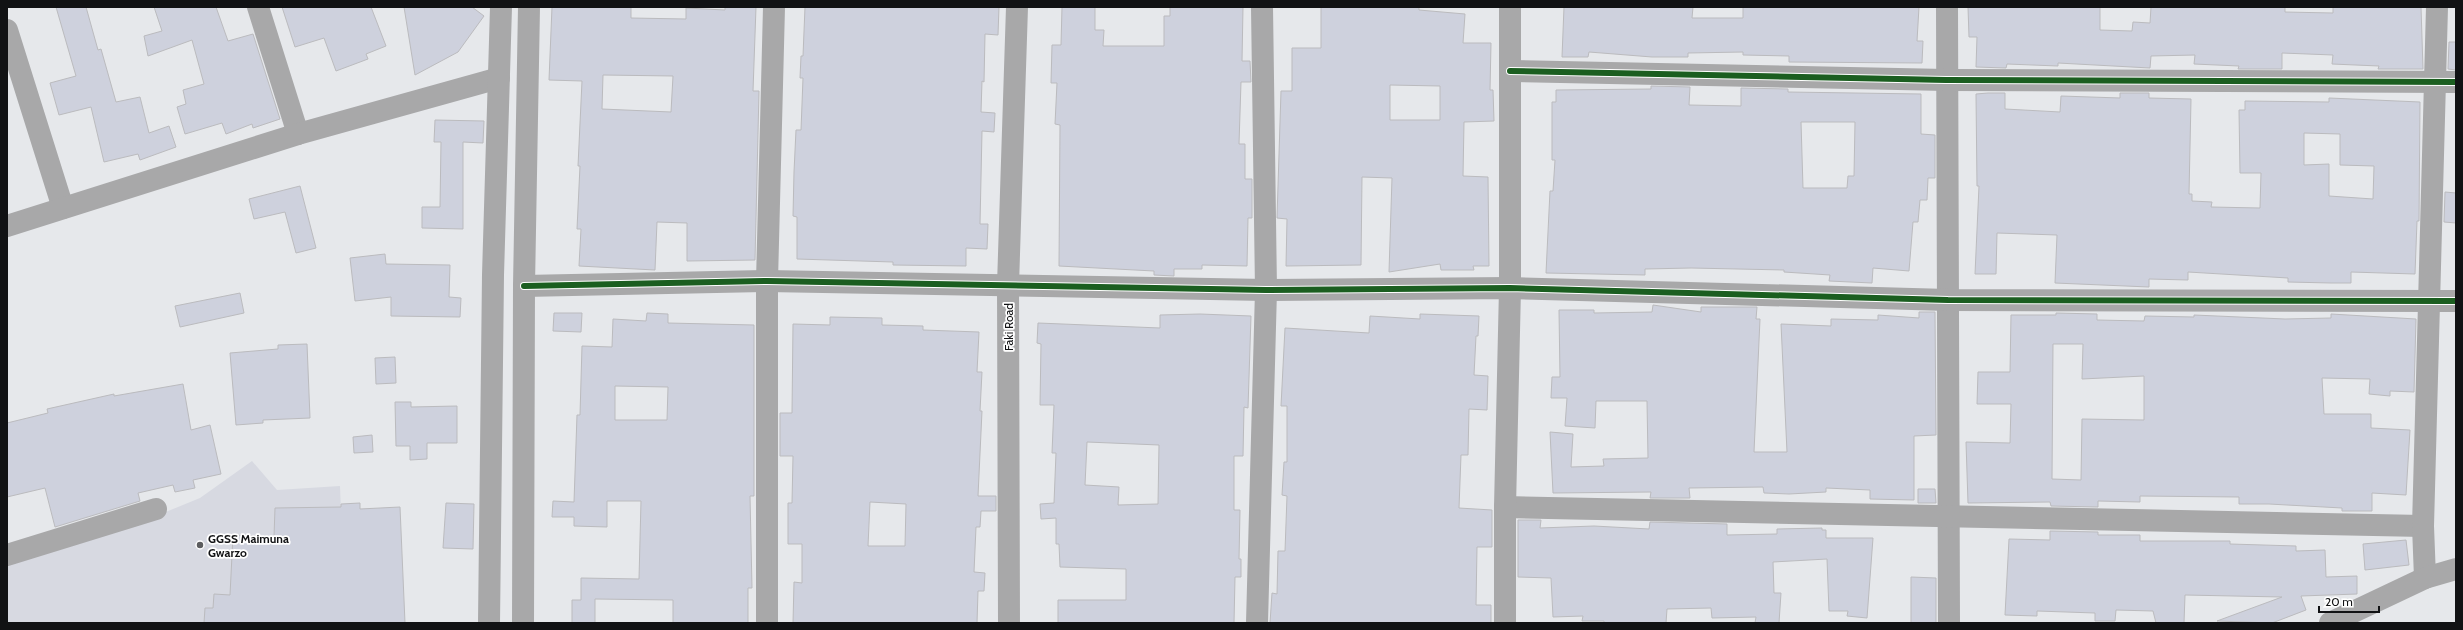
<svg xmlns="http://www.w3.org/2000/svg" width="2463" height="630" font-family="Cabin,sans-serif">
<rect width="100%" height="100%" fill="#e6e8eb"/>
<path fill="#d7d9e1" d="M 252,461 L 277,490 L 340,486 L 342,539 L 341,623 L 7,623 L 7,550 L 129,527 L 200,498 Z"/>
<g fill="#ced1dd" stroke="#bbbbbe" fill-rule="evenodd">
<path d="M 56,7 L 86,7 L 98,50 L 101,49 L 116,102 L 140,97 L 149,133 L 169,126 L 176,147 L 140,160 L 138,154 L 104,162 L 91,107 L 59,115 L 50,83 L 76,76 Z"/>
<path d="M 154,7 L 216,7 L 228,41 L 253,34 L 280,119 L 253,128 L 252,124 L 226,134 L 222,123 L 185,134 L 177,107 L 186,104 L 183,90 L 204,84 L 192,40 L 148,56 L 144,36 L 162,31 Z"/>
<path d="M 282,7 L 371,7 L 386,46 L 366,54 L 368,59 L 336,71 L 324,38 L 295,47 Z"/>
<path d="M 404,7 L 472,7 L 484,16 L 458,52 L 415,75 Z"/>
<path d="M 552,7 L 631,7 L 631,18 L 686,19 L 686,8 L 725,10 L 725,7 L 756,7 L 753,91 L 759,91 L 755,260 L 687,261 L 687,223 L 657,222 L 655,270 L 579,266 L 581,229 L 577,229 L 580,166 L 578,166 L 582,81 L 549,80 ZM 603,75 L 673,76 L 671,112 L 602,109 Z"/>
<path d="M 805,7 L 999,7 L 998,35 L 985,34 L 984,82 L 982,81 L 981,112 L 995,113 L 994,132 L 982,131 L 980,224 L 988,224 L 987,249 L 966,248 L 966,266 L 893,265 L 893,262 L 797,259 L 797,217 L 793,216 L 794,172 L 796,130 L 801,130 L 803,78 L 800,78 L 801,56 L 803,56 Z"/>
<path d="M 1062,7 L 1095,7 L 1095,30 L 1104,30 L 1103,46 L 1164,46 L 1164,16 L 1170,16 L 1170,7 L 1243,7 L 1242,61 L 1250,61 L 1251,82 L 1241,82 L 1239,144 L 1245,144 L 1245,179 L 1252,179 L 1252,218 L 1248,218 L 1247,266 L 1202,265 L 1202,269 L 1174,269 L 1174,276 L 1154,275 L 1154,271 L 1059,266 L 1060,125 L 1055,124 L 1057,83 L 1051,83 L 1052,45 L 1061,45 Z"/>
<path d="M 1321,7 L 1419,7 L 1419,10 L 1465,14 L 1463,43 L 1491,43 L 1490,90 L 1493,90 L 1494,121 L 1464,122 L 1463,176 L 1488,177 L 1489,266 L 1473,266 L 1474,270 L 1441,270 L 1440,264 L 1389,272 L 1392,178 L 1362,177 L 1361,265 L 1286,266 L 1287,219 L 1277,218 L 1281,91 L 1292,91 L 1292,48 L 1321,48 ZM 1390,85 L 1440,86 L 1440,120 L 1390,120 Z"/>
<path d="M 1564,7 L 1693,7 L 1692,18 L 1743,18 L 1743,7 L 1919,7 L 1917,41 L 1923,41 L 1922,63 L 1789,62 L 1789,56 L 1743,55 L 1743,52 L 1688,53 L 1688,57 L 1652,57 L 1589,52 L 1588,57 L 1562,57 Z"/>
<path d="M 1968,7 L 2100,7 L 2100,30 L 2132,31 L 2133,22 L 2150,23 L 2151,7 L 2285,7 L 2285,12 L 2333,13 L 2333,7 L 2421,7 L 2423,69 L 2378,69 L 2379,66 L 2332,64 L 2333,55 L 2282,53 L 2282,69 L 2238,69 L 2239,66 L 2194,64 L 2195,55 L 2151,56 L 2150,68 L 2058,63 L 2058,66 L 2007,64 L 2006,68 L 1976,67 L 1977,37 L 1969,37 Z"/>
<path d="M 2449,42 L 2456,42 L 2456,70 L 2448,69 Z"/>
<path d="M 1651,86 L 1690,87 L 1689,105 L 1741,106 L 1741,88 L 1788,89 L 1788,92 L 1921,94 L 1921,134 L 1935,135 L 1935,178 L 1928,178 L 1927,200 L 1920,200 L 1918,222 L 1913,222 L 1909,271 L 1873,268 L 1872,283 L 1829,281 L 1830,275 L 1784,272 L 1784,270 L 1691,268 L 1645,269 L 1645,275 L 1546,273 L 1550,191 L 1553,191 L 1555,160 L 1552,160 L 1552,102 L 1556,102 L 1556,90 L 1651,89 ZM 1801,122 L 1855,122 L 1854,176 L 1848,176 L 1847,188 L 1803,188 Z"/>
<path d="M 1988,93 L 2005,93 L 2005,109 L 2060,112 L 2061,96 L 2120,98 L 2120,93 L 2149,93 L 2149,98 L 2191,99 L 2189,194 L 2192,194 L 2192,201 L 2212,202 L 2211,207 L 2260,208 L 2261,173 L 2240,173 L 2239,110 L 2245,110 L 2245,101 L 2329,102 L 2329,98 L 2420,102 L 2419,221 L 2417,221 L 2415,274 L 2351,272 L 2351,283 L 2331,283 L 2288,282 L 2288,278 L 2188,272 L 2188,280 L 2149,279 L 2149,287 L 2055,283 L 2057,235 L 1997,233 L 1996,274 L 1975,274 L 1979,186 L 1977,186 L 1976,94 ZM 2304,133 L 2340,134 L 2340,165 L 2374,166 L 2373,199 L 2329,196 L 2329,164 L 2304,165 Z"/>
<path d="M 435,120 L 484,121 L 483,143 L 463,142 L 463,229 L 422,228 L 422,207 L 440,207 L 441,142 L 434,142 Z"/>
<path d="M 300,186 L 316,248 L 296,253 L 285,212 L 254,219 L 249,199 Z"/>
<path d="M 2445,192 L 2456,193 L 2456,223 L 2444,222 Z"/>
<path d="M 385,254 L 386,264 L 450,265 L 449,297 L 461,298 L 460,317 L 391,316 L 391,297 L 355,301 L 350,258 Z"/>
<path d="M 240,293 L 244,313 L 180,327 L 175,306 Z"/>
<path d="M 1653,305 L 1701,312 L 1701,307 L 1757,307 L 1756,319 L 1760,319 L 1754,452 L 1787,452 L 1781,324 L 1831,326 L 1831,319 L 1878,320 L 1878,315 L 1919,318 L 1919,312 L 1935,312 L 1936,435 L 1914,436 L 1914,500 L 1870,499 L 1870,490 L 1826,488 L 1826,492 L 1789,494 L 1764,493 L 1763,487 L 1689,488 L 1690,498 L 1650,498 L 1651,492 L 1553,493 L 1550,432 L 1573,434 L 1571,467 L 1604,466 L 1603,459 L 1648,458 L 1647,401 L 1596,401 L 1595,428 L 1565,426 L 1567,398 L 1551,398 L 1552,377 L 1560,377 L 1559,310 L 1594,310 L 1594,313 L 1652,312 Z"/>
<path d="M 554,313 L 582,313 L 581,332 L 553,331 Z"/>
<path d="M 647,313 L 668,314 L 668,323 L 754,325 L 754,496 L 750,496 L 752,588 L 748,588 L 748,623 L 673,623 L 673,600 L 595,599 L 595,623 L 572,623 L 572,600 L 581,600 L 581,578 L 639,579 L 641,501 L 607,501 L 607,527 L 574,526 L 574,517 L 552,517 L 553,501 L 574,502 L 577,415 L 580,415 L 582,346 L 612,347 L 613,319 L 646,321 ZM 615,386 L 668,387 L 667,420 L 615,420 Z"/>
<path d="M 2056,313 L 2097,314 L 2097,320 L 2144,321 L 2145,316 L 2194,317 L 2194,315 L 2285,319 L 2331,318 L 2331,314 L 2416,319 L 2414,392 L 2390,391 L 2390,396 L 2369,394 L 2370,379 L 2322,378 L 2324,414 L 2371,414 L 2371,428 L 2410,430 L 2406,495 L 2372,493 L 2372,511 L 2342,511 L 2342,508 L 2269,504 L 2239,504 L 2239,497 L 2140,496 L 2140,502 L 2098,501 L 2098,507 L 2051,506 L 2050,502 L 1968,503 L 1966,442 L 2010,443 L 2011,404 L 1977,404 L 1978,372 L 2010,372 L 2011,315 L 2056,315 ZM 2053,344 L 2083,344 L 2082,379 L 2144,376 L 2144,420 L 2082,419 L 2081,480 L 2052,479 Z"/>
<path d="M 1200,314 L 1251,316 L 1248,408 L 1244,407 L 1243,456 L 1234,456 L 1234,510 L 1240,510 L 1239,559 L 1241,559 L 1241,577 L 1235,577 L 1234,623 L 1058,623 L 1058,600 L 1126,600 L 1126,569 L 1060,567 L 1059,544 L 1056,544 L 1056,518 L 1041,519 L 1040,504 L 1054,503 L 1056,453 L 1052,453 L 1054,405 L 1040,405 L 1041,344 L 1037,343 L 1038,323 L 1160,328 L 1160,315 ZM 1087,442 L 1159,445 L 1158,504 L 1118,505 L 1119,487 L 1085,485 Z"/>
<path d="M 1420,314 L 1479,316 L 1478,336 L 1476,336 L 1474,375 L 1488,376 L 1487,410 L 1469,409 L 1468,455 L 1461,455 L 1459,508 L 1492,510 L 1492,547 L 1477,547 L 1476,605 L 1491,605 L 1491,623 L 1270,623 L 1272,593 L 1277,594 L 1278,551 L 1285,551 L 1287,496 L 1282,495 L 1284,462 L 1287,462 L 1287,406 L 1281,406 L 1285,328 L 1369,333 L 1370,316 L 1420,319 Z"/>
<path d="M 830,317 L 882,318 L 882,325 L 923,326 L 923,330 L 979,332 L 977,372 L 982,372 L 980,411 L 982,411 L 978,496 L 996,496 L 996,511 L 981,511 L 980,527 L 976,527 L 974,572 L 985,573 L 984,591 L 978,591 L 977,623 L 793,623 L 794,582 L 802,583 L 802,544 L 788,544 L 788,503 L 792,503 L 793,456 L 780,456 L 780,413 L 792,413 L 793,324 L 830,325 ZM 870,502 L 906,504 L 905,546 L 868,546 Z"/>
<path d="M 307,344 L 310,418 L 263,420 L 263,423 L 236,425 L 230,353 L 278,349 L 278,345 Z"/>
<path d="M 395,357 L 396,383 L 376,384 L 375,358 Z"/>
<path d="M 183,384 L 191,430 L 210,425 L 221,474 L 193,480 L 195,488 L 175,492 L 173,485 L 138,493 L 140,501 L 55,527 L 45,488 L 7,497 L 7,423 L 48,413 L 47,409 L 114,394 L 114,396 Z"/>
<path d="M 395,402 L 411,402 L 411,407 L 457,406 L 457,443 L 427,443 L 427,459 L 410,460 L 410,446 L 396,446 Z"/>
<path d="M 372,435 L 373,452 L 354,453 L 353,437 Z"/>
<path d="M 1918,489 L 1935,489 L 1936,503 L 1918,503 Z"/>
<path d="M 360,503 L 360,509 L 400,507 L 405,623 L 204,623 L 205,608 L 213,608 L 214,594 L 230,595 L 233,535 L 274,537 L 275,508 L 341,507 L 341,504 Z"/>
<path d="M 446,503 L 474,504 L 473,549 L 443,548 Z"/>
<path d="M 1518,520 L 1541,520 L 1540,528 L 1594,526 L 1649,529 L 1650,522 L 1727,524 L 1727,535 L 1777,534 L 1777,529 L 1822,528 L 1822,530 L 1826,530 L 1826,538 L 1873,538 L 1867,618 L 1847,616 L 1848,611 L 1829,611 L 1827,559 L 1773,562 L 1774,593 L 1781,593 L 1779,623 L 1755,623 L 1756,617 L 1712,618 L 1711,608 L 1667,609 L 1666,623 L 1604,623 L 1604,621 L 1582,621 L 1583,616 L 1553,617 L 1551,578 L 1518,577 Z"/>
<path d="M 2050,531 L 2098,532 L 2098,535 L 2140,535 L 2140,541 L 2230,541 L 2230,544 L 2296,546 L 2296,551 L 2325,550 L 2326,577 L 2357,576 L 2357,594 L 2301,596 L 2306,610 L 2272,623 L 2217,621 L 2282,597 L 2185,595 L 2184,623 L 2156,623 L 2153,611 L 2116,610 L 2115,621 L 2095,621 L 2095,613 L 2037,611 L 2037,616 L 2005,615 L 2009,539 L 2050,540 Z"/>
<path d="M 2406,540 L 2409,565 L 2365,570 L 2363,544 Z"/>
<path d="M 1911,577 L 1936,578 L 1936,623 L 1911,623 Z"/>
</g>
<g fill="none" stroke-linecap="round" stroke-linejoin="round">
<g stroke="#a8a8a9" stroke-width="22">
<path d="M 258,7 L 298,134"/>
<path d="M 1947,7 L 1949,623"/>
<path d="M 7,30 L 63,208"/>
<path d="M 1510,71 L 1946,80 L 2456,82"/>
<path d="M 7,226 L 298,134 L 499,78"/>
<path d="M 524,286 L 767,281 L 1266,290 L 1510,288 L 1948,300 L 2456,301"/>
<path d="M 1505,507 L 2423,526"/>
<path d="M 7,555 L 156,509"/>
<path d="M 2425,578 L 2423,526 L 2437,7"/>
<path d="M 489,623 L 493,275 L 501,7"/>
<path d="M 523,623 L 524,286 L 529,7"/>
<path d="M 767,623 L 767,281 L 774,7"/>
<path d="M 1009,623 L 1008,285 L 1017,7"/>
<path d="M 1257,623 L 1266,290 L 1262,7"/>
<path d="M 1505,623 L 1505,507 L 1510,288 L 1510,7"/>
<path d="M 2330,623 L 2425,578 L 2456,569"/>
</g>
<defs>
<g id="cycleway">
<path d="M 1510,71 L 1946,80 L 2456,82"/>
<path d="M 524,286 L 767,281 L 1266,290 L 1510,288 L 1948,300 L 2456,301"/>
</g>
</defs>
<use href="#cycleway" stroke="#fff" stroke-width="8"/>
<use href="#cycleway" stroke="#1b5e20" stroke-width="6"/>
</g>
<circle fill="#5c5d5f" stroke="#fff" stroke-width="1.5" cx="200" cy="545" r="4"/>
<g text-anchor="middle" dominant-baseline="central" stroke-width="3.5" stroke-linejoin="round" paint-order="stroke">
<g font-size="12" fill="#111214" stroke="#fff">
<text transform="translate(1008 327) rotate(-90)">Faki Road</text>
</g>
<g font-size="12" font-weight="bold" fill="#111214" stroke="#fff" text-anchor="start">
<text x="208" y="538">GGSS Maimuna<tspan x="208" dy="14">Gwarzo</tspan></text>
</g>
</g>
<rect width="2463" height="630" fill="none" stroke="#111214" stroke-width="16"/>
<path d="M2319 606v6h60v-6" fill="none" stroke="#111214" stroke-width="2"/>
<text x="2325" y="606" font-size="12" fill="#111214" stroke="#ffffff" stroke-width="3" paint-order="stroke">20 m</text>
</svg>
